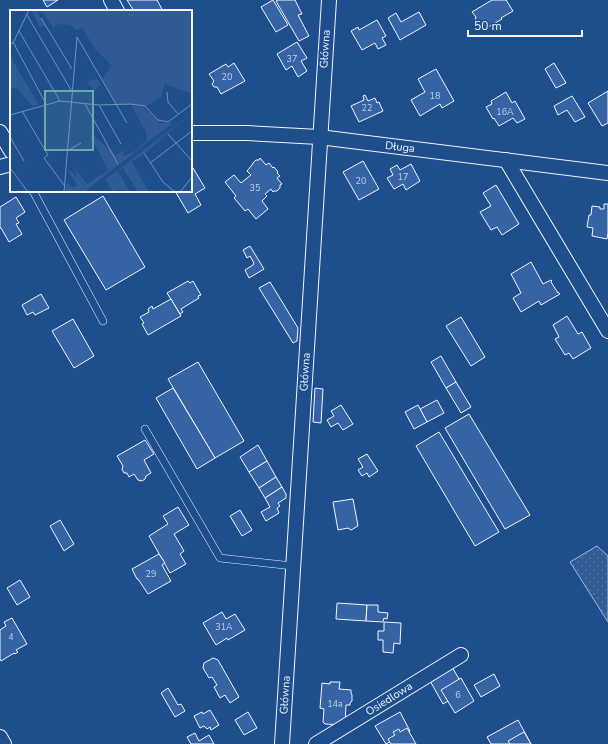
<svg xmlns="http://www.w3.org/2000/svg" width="608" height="744" font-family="'Nunito Sans',sans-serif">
<defs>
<pattern id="grass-dots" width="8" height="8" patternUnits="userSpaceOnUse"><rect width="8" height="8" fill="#305b95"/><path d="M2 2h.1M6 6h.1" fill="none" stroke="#4e73a5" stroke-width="1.8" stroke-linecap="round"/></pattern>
</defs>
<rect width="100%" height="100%" fill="#1f4e8c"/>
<path fill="url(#grass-dots)" stroke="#a8bbd7" d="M 597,546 L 608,556 L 608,622 L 570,562 Z"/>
<g fill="#3563a3" stroke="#f2f6ff">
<path d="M 43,0 L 58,0 L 47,7 Z"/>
<path d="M 127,0 L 157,0 L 163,11 L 134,11 Z"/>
<path d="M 273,0 L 288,25 L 276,32 L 261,7 Z"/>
<path d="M 278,0 L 295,0 L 302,14 L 298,15 L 309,36 L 299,41 L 276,1 Z"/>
<path d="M 492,0 L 506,0 L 513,11 L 501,18 L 502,19 L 483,30 L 480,25 L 478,24 L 475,20 L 476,17 L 472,12 Z"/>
<path d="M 419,12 L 426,25 L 400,40 L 388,18 L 396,13 L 401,22 Z"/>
<path d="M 377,20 L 386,36 L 382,38 L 386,45 L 378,49 L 375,43 L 362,50 L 351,31 L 358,27 L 359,30 Z"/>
<path d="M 297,42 L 307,58 L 301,61 L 307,71 L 298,77 L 292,66 L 286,70 L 277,54 Z"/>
<path d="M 234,63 L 245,81 L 221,94 L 217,87 L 214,87 L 212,84 L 214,81 L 209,74 L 226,64 L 228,67 Z"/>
<path d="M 554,63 L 566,83 L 556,88 L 545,69 Z"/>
<path d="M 436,69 L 454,101 L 442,108 L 440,104 L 420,116 L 411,100 L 425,92 L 418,79 Z"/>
<path d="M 608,91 L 608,123 L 602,126 L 588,103 Z"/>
<path d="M 506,92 L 512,103 L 515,101 L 525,119 L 517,123 L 513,118 L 499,126 L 494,118 L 493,119 L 486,107 L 492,104 L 491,101 Z"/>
<path d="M 365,95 L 368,101 L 375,98 L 377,103 L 379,102 L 383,111 L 359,122 L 351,106 L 364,100 L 363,96 Z"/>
<path d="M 572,96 L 585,117 L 575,122 L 567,110 L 558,115 L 554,106 Z"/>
<path d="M 260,158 L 266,165 L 269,163 L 273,168 L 274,167 L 278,172 L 277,173 L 280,176 L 277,178 L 282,184 L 280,185 L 280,188 L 277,191 L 274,191 L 273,192 L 271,189 L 265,194 L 267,196 L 262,201 L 268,209 L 256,219 L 248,209 L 245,211 L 235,199 L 234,198 L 236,196 L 225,182 L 234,175 L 241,183 L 251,175 L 247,171 L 252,165 L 253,163 L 256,160 L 259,160 Z"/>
<path d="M 363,161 L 379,189 L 359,200 L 343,172 Z"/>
<path d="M 411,164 L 420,181 L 406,190 L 403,184 L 394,189 L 387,178 L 393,175 L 390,169 L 397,165 L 400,170 Z"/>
<path d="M 193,168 L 205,188 L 195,194 L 201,205 L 188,213 L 175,191 L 191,191 L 191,170 Z"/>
<path d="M 496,185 L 519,224 L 502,235 L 497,227 L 491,230 L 480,212 L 491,206 L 483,193 Z"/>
<path d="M 103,196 L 145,267 L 106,290 L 64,220 Z"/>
<path d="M 16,197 L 25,212 L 16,218 L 19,223 L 16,224 L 22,234 L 9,242 L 1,228 L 0,228 L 0,207 Z"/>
<path d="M 604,204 L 608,204 L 608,233 L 607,239 L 592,236 L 593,228 L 587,227 L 589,215 L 591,215 L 592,206 L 600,207 L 600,209 L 604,209 Z"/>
<path d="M 250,246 L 264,269 L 249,278 L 245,270 L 253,265 L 254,263 L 250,256 L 247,258 L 243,250 Z"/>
<path d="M 531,262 L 543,284 L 551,280 L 552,281 L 551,282 L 558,293 L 558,292 L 560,294 L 541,305 L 539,301 L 521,312 L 513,298 L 521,293 L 511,274 Z"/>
<path d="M 188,281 L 190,283 L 193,281 L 201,295 L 198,296 L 199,298 L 181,309 L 183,312 L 180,314 L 167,293 Z"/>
<path d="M 270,282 L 298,328 L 297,341 L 293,343 L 259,288 Z"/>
<path d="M 41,294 L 49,308 L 35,315 L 33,312 L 27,315 L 22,305 Z"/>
<path d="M 171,299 L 181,316 L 148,335 L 142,324 L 144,323 L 140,317 L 149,312 L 148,309 L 152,306 L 153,309 Z"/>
<path d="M 567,316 L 578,334 L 582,332 L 591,348 L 573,359 L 569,353 L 565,355 L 555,339 L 559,337 L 553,325 Z"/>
<path d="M 461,317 L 485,357 L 471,366 L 446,326 Z"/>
<path d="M 73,319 L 94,356 L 74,368 L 52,331 Z"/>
<path d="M 441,356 L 456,382 L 446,388 L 431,362 Z"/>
<path d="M 198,362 L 244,441 L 215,458 L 168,379 Z"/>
<path d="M 456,382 L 471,407 L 461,413 L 446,388 Z"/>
<path d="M 173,388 L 215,458 L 197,469 L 156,398 Z"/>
<path d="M 315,388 L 323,389 L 321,423 L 313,422 Z"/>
<path d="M 437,400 L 444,413 L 427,422 L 420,409 Z"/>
<path d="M 341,405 L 353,424 L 343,430 L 338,423 L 331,427 L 327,420 L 334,416 L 331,411 Z"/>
<path d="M 418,405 L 427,422 L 414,429 L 405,412 Z"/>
<path d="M 469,414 L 530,515 L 505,529 L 445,428 Z"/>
<path d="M 439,432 L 499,532 L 475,546 L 416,446 Z"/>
<path d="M 145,440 L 154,454 L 144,460 L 151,473 L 146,476 L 145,479 L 142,481 L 138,480 L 134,474 L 129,477 L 127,473 L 124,473 L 122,469 L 123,466 L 117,456 Z"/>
<path d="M 258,445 L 267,461 L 249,472 L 240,457 Z"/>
<path d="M 367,454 L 378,471 L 369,477 L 367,473 L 362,476 L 358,470 L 363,467 L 358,459 Z"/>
<path d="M 267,461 L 276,477 L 259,488 L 249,472 Z"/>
<path d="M 276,477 L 282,487 L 265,498 L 259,488 Z"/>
<path d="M 282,487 L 286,494 L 286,498 L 278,503 L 280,506 L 277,508 L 279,513 L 266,521 L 261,512 L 270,507 L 265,498 Z"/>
<path d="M 353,499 L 358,526 L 356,527 L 353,529 L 351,530 L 348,528 L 338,530 L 333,502 Z"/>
<path d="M 178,507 L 189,525 L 174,534 L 184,551 L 180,554 L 186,564 L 170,573 L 149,536 L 168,524 L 163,516 Z"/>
<path d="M 240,510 L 252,530 L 242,536 L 230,516 Z"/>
<path d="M 60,520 L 74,544 L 64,551 L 50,526 Z"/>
<path d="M 159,554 L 165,563 L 162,565 L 171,581 L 148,594 L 138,579 L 137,579 L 132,569 Z"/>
<path d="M 20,580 L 30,597 L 17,605 L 7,588 Z"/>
<path d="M 337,603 L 367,605 L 366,621 L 336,619 Z"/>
<path d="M 367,605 L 378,605 L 378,612 L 388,613 L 387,619 L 384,618 L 383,622 L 366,621 Z"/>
<path d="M 222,612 L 226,619 L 235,614 L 245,630 L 228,640 L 227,638 L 216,645 L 203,623 Z"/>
<path d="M 12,618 L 27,644 L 16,650 L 18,652 L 15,654 L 14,653 L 1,661 L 0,659 L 0,630 L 6,626 L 4,622 Z"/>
<path d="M 384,622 L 401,623 L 400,644 L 394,643 L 393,653 L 383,652 L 383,640 L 378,640 L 378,631 L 384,631 Z"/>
<path d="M 213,658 L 218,660 L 239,697 L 230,703 L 225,695 L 220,698 L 214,687 L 217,685 L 212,677 L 209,678 L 203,668 L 204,663 Z"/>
<path d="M 452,667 L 466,691 L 443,704 L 429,679 Z"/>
<path d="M 494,674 L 500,686 L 481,697 L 474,685 Z"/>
<path d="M 461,678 L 474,701 L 455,713 L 441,690 Z"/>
<path d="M 330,682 L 340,682 L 339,689 L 351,690 L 351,693 L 352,695 L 352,701 L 350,703 L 350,705 L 346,705 L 345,725 L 325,724 L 323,722 L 324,709 L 320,708 L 322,683 L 330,684 Z"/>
<path d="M 168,688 L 178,705 L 181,704 L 185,711 L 175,717 L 161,693 Z"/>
<path d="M 210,710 L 219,725 L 211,730 L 210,727 L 207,729 L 204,726 L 200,728 L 194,716 L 202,712 L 203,714 Z"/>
<path d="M 248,712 L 257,728 L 244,735 L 235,720 Z"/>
<path d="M 400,712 L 410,731 L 386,744 L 375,726 Z"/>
<path d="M 518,720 L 531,744 L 491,744 L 487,737 Z"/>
<path d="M 407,728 L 416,744 L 391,744 L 388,739 L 395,735 L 393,732 L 399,729 L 400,732 Z"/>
<path d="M 524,732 L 531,744 L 510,744 L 508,741 Z"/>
<path d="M 195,733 L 199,741 L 209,735 L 214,744 L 191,744 L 187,737 Z"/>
</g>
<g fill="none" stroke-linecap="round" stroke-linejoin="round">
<defs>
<g id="service">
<path d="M 33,191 L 103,321"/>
<path d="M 145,429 L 220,558 L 293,566"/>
</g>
<g id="minor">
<path d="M 111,0 L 117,11"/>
<path d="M 0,132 L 11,151"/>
<path d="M 191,133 L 247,133 L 319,137 L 608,173"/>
<path d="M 506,160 L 608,331"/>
<path d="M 0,167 L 11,164"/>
<path d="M 0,737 L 4,744"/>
<path d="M 282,744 L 329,0"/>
<path d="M 316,744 L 461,655"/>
</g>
</defs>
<use href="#service" stroke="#f2f6ff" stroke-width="8"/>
<use href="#minor" stroke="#f2f6ff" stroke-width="16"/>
<use href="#service" stroke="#1f4e8c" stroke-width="7"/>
<use href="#minor" stroke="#1f4e8c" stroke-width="14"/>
</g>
<g text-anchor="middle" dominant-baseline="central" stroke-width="3" stroke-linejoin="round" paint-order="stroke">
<g font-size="9" fill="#c3d1e8">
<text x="292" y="59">37</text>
<text x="227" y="77">20</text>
<text x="435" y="96">18</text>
<text x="367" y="108">22</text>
<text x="505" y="112">16A</text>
<text x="403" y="177">17</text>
<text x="361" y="181">20</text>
<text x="255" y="188">35</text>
<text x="151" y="574">29</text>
<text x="224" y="627">31A</text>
<text x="11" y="637">4</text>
<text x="458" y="695">6</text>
<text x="335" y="704">14a</text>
</g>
<g font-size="11" fill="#f2f6ff" stroke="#1f4e8c">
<text transform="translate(325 49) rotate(-86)">Główna</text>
<text transform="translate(400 147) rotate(7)">Długa</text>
<text transform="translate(305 372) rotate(-86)">Główna</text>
<text transform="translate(285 695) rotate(-86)">Główna</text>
<text transform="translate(389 699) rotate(-32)">Osiedlowa</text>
</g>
</g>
<g transform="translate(10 10)">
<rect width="182" height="182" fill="#1f4e8c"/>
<path d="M 182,103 L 135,143 L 108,161 L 108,160 ZM 82,124 L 105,144 L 108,153 L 106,145 L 114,140 L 113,146 L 128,140 L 74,182 L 68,182 L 75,177 L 60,152 L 77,174 L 98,160 L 80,125 Z" fill="#305b95"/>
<path d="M 21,0 L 182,0 L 182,84 L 155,74 L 151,87 L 137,96 L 106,94 L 92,69 L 102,56 L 86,40 L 72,18 L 65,20 L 61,15 L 53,14 L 45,15 L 44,18 L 33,3 L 28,2 L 35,16 L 30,18 ZM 0,44 L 4,53 L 29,95 L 22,96 L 6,77 L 0,80 ZM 87,69 L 91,74 L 84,82 L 77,71 ZM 121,95 L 135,98 L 150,113 L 163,113 L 120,145 L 137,130 L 136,122 ZM 122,152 L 139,182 L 128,182 L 113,158 ZM 108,160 L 108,161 L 120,182 L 109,179 L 103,182 L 95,169 ZM 61,161 L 65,166 L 67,164 L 75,177 L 68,182 L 55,182 L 56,174 L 58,173 L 62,178 L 67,175 L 59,162 Z" fill="#305b95"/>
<path fill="none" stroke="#7391ba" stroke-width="1" d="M 17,5 L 61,80M 31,8 L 62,59M 9,21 L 50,91M 67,27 L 117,113M 3,32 L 36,94M 0,33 L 3,33 L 19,0M 157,82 L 158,92 L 168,104M 75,94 L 108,154M 89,95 L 111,134M 12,101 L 38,145 L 34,148 L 54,175M 0,105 L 50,91 L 89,95 L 121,94 L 135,96 L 148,110 L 158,112 L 182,94M 158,124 L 182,151M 0,127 L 14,151M 57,141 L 71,133M 134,143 L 153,172 L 165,182M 140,153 L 182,121M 0,158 L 18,182M 54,182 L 67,27M 170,182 L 182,167"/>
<path fill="#6aa9a8" fill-opacity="0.15" stroke="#6aa9a8" stroke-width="2" d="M 35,81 L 83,81 L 83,140 L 35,140 Z"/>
<rect width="182" height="182" fill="none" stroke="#f2f6ff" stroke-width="2"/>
</g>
<path d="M468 30v6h114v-6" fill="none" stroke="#f2f6ff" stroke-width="2"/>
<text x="474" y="30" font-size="12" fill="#f2f6ff" stroke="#1f4e8c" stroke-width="3" paint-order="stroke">50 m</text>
</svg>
